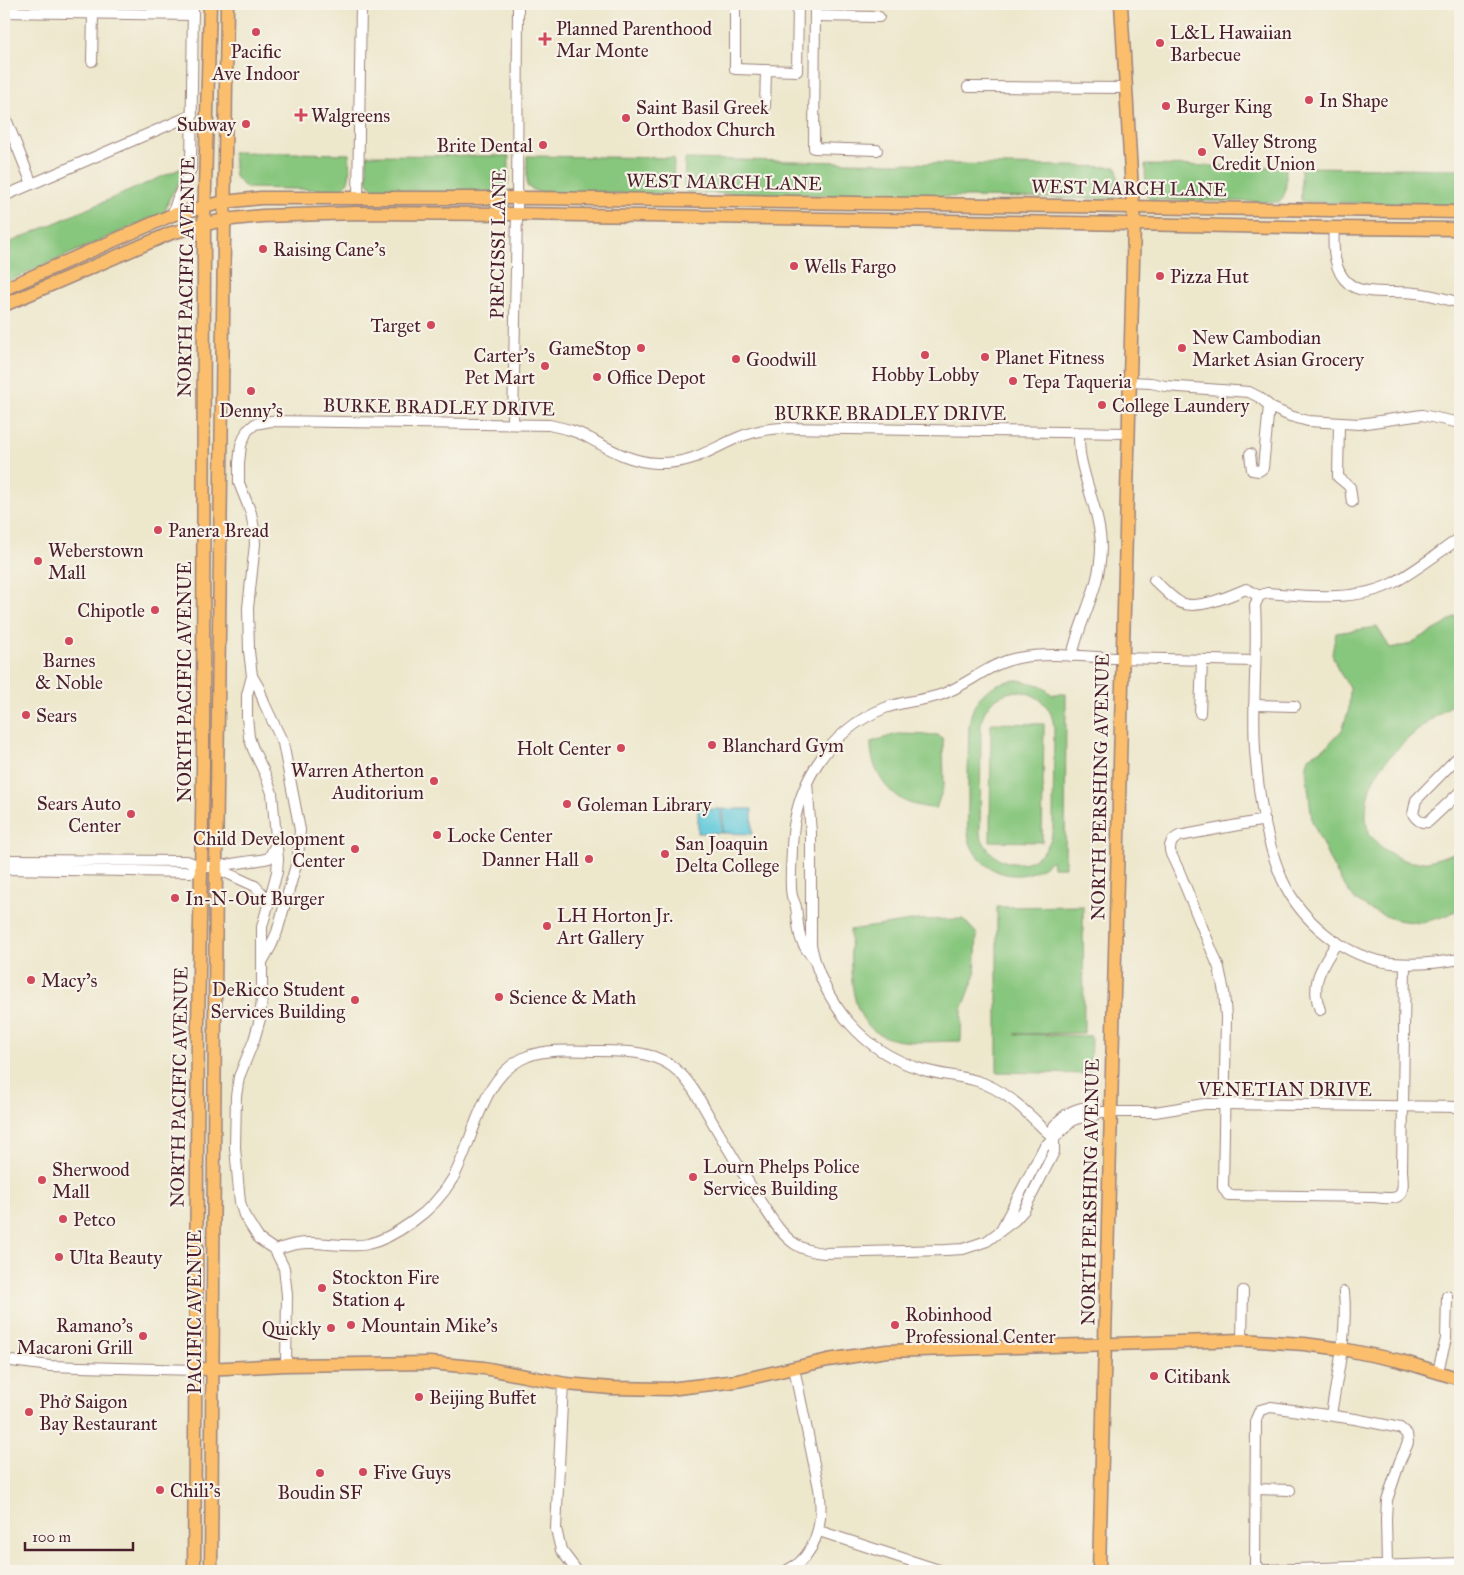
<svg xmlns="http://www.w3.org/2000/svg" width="1464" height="1575" font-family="'IM FELL Great Primer',serif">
<rect width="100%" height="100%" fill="#f7f3e8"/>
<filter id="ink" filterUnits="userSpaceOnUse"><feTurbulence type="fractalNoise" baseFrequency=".02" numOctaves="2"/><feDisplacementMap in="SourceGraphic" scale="10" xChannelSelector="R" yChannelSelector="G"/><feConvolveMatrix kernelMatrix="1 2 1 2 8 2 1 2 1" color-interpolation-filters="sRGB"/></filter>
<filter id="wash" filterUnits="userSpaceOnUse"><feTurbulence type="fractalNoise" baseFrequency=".0096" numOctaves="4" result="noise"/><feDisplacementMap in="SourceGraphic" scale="20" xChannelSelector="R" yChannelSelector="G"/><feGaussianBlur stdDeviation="1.12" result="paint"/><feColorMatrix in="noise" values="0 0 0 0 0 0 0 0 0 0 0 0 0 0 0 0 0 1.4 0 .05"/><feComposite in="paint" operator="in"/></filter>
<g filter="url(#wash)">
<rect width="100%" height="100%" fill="#ede7cc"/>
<g fill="#87c67d" stroke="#687254" fill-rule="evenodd">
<path d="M 233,152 L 349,154 C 349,167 353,182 341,190 L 246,188 L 235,177 Z"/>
<path d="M 367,155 L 509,156 L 508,184 L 501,190 L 501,193 L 374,190 L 367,181 Z"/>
<path d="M 527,156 L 674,158 L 673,190 L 670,194 L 537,192 L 537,191 L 533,190 L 527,186 Z"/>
<path d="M 685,159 L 1117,167 L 1119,192 L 1114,199 L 687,193 L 684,187 Z"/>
<path d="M 1145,165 L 1286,167 C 1285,179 1289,196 1278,202 L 1151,200 L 1146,194 Z"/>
<path d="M 1301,167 L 1460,169 L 1460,205 L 1306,202 L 1301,200 Z"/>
<path d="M 182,168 L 188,168 L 169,199 L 165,212 L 4,283 L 4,245 Z"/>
<path d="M 1456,616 L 1460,620 L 1460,700 C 1431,718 1390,749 1373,780 C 1367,791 1363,821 1369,832 C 1375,845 1397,860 1412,862 C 1426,864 1447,855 1460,851 L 1460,908 L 1448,915 L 1422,923 L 1396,920 L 1373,911 L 1355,900 L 1342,882 L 1331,863 L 1312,821 L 1306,769 L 1309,757 L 1327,746 L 1342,730 L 1349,709 L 1350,688 L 1338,670 L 1332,654 L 1336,633 L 1377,627 L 1390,648 L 1407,645 L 1444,625 Z"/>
<path d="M 1018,680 L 1040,685 L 1054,696 L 1054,694 L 1066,694 L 1065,867 L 1053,867 L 1052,860 C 1039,871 1024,878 1006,874 C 990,871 976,859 970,843 C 966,830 968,814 968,801 C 968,776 968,752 969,727 C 971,699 990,681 1018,680 ZM 1018,691 C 1039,694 1053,707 1054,729 L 1053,828 C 1049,872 992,876 980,833 L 981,727 C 982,706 997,693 1018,691 Z"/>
<path d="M 991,723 L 1044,724 L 1042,842 L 990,841 Z"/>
<path d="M 897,734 L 938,735 L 943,739 L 944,785 L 936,809 C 927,807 917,806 909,803 C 885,794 870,766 871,742 Z"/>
<path d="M 1083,906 L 1084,1033 L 1015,1034 L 1091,1036 L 1090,1074 L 997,1072 L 997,907 Z"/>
<path d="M 963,919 L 977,934 L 975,976 L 962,1010 L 961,1041 C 942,1041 922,1043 903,1041 C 844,1035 852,974 850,930 L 918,920 Z"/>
</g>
<g fill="#60c9db" stroke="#557483">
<path d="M 698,809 L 721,809 L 722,833 L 698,833 Z"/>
<path d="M 723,809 L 752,809 L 752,834 L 723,833 Z"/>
</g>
</g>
<g filter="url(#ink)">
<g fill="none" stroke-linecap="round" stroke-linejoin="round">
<defs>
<g id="minor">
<path d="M 735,4 L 735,69 L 797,71 L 798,4"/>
<path d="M 815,4 L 814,148 L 877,150"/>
<path d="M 4,12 L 193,15"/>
<path d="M 815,16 L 879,17"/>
<path d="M 92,61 L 93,14"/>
<path d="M 968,87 L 1126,88"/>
<path d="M 765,107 L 766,70"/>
<path d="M 4,114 L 32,184"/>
<path d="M 4,196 L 192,115"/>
<path d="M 358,197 L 361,4"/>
<path d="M 172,215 L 178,197 L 191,169 L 193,4"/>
<path d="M 1334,228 C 1332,255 1335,288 1369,291 C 1384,293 1400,291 1415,293 C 1430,294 1446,299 1460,303"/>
<path d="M 1130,382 L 1151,383 L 1165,386 L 1249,392 L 1259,397 L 1272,408 L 1290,416 L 1308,421 L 1359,424 L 1422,415 L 1460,423"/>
<path d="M 513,424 L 517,214 L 518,4"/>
<path d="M 1339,424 L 1338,477 L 1350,487 L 1352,502"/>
<path d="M 1250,454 L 1252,470 L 1259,471 L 1263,468 L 1269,406"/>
<path d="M 1154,580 C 1163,588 1171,598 1181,603 C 1198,610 1230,596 1246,589 L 1259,596"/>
<path d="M 1259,596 L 1255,605 C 1258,653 1252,701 1255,749 C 1258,792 1265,839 1282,879 C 1301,921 1345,958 1392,963 C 1415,965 1438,963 1460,959"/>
<path d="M 1259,596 L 1267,593 C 1306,596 1357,602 1393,583 C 1416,571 1438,553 1460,538"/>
<path d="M 1072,656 C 1080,618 1100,590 1101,549 C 1101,517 1087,490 1081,459 C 1079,451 1079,441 1079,433"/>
<path d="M 252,676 L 259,688 L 264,703 L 283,743 L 300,830 L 298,858 L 277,932 L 271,946 L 262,962"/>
<path d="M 1254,705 L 1295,706"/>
<path d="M 1200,713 L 1202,660"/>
<path d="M 1460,757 L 1455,760 L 1416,800 L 1413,814 C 1417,821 1421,823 1428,822 L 1460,792"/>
<path d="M 807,783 L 811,833 L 811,945 C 823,1003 863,1052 921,1069 C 941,1076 963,1075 983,1083 C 1000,1090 1014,1100 1027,1113 C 1037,1121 1044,1131 1055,1138"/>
<path d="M 1265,820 L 1179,836 C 1171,840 1168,846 1171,854 L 1179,871 L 1219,968 L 1224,992 L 1226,1017 L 1223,1187 L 1228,1195 L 1374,1197 C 1400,1200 1405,1199 1402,1171 L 1405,964"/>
<path d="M 4,860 L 187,861 C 210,871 215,866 238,863 C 249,861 258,861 269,858 L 276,844"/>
<path d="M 216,868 L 255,886 L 269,901"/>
<path d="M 4,869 L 192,872 L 201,867"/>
<path d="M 814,958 C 797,942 799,929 796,907 C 795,903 793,900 792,896 C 789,883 792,861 792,847 C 794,787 827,731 885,708 C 903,701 922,701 940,695 C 967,686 989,663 1018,658 C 1050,652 1086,657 1119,658 C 1165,659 1210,660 1255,661"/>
<path d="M 1320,1010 C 1309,981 1323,966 1337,942"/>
<path d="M 1003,1226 L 1044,1147 L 1073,1120 L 1079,1118 L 1095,1115 L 1098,1112 L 1155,1112 L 1204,1104 L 1224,1104 L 1460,1107"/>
<path d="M 275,1250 C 282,1248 290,1245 297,1244 C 320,1240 344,1249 368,1244 C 385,1240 398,1232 412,1222 C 428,1211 443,1195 453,1178 C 475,1139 480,1075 528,1056 C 550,1048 576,1051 599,1051 C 628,1051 658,1051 680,1073 C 694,1087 703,1106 713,1123 C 728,1149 744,1175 760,1201 C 770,1216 780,1234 795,1244 C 804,1250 814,1252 824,1253 L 946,1250 L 963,1249 L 987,1241 L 1015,1220 L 1024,1210 L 1054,1152 L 1054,1126 C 1066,1112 1076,1108 1094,1106 L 1098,1112"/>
<path d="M 1242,1340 L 1243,1291"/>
<path d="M 4,1360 L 50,1366 L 80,1367 L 196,1370"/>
<path d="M 286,1365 L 287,1295 L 284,1268 L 275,1250 L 259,1239 L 244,1215 L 240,1202 L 235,1148 L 236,1096 L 239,1077 L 254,1040 L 260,1019 L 262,998 L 262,927 L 277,872 L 278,859 L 272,793 L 265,774 L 253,749 L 249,737 L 247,717 L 247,695 L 252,676 L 249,651 L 248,608 L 255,544 L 254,529 L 251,513 L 239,483 L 239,463 L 241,445 L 247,431 L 255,424 L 271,421 L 549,425 C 563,428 577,431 589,438 C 611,450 631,462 657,463 C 692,464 707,451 737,438 C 751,432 766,429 781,428 L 1128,433"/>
<path d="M 1438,1371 L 1446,1339 L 1447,1296"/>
<path d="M 563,1383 L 556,1529 L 561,1550 L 577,1571"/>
<path d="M 1331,1415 C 1337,1375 1348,1333 1344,1292"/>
<path d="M 1257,1489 L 1290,1490"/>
<path d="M 819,1531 L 942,1571"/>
<path d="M 1387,1565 L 1386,1519 L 1387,1500 L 1400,1461 L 1408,1443 L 1407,1434 L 1400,1428 L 1355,1419 L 1271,1407 L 1260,1410 L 1256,1419 L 1255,1565 L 1262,1570 L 1268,1570 L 1460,1563"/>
<path d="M 786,1571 C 790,1568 795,1566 799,1563 C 820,1544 823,1514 819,1488 L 794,1368"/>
</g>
<g id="major">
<path d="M 4,289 L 172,215 L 224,202 L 261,198 L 531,198 L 1460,212"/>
<path d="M 4,305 L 171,233 L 223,220 L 262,216 L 357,213 L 517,214 L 1134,224 L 1334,228 L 1460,229"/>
<path d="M 205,1369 L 286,1365 L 430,1363 L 484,1368 L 566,1384 L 611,1388 L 669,1389 L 737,1381 L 828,1360 L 887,1351 L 1242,1340 L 1304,1344 L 1342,1349 L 1401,1361 L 1460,1379"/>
<path d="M 194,1571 L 198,1025 L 203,767 L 204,224 L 210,4"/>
<path d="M 211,1571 L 216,868 L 227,4"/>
<path d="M 1099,1571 L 1134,224 L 1121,4"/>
</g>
</defs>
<use href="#minor" stroke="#9c837c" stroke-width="12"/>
<use href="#major" stroke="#9c837c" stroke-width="15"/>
<use href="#minor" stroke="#fff" stroke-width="10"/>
<use href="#major" stroke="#fabe6d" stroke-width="12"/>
</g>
</g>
<g fill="#d1495b" stroke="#f7f3e8" stroke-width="2">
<circle cx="256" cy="32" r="5"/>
<path d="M542.5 31.5h5v5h5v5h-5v5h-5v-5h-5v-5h5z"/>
<circle cx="1160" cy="43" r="5"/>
<circle cx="1309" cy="100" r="5"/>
<circle cx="1166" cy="106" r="5"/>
<path d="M298.5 107.5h5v5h5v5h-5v5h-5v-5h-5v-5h5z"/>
<circle cx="626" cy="118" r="5"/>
<circle cx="246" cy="124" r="5"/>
<circle cx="543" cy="145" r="5"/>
<circle cx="1202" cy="152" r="5"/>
<circle cx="263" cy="249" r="5"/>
<circle cx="794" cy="266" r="5"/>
<circle cx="1160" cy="276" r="5"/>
<circle cx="431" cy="325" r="5"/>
<circle cx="641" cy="348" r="5"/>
<circle cx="1182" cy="348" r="5"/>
<circle cx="925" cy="355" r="5"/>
<circle cx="985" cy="357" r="5"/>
<circle cx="736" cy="359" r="5"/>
<circle cx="545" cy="366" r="5"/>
<circle cx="597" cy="377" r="5"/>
<circle cx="1013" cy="381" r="5"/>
<circle cx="251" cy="391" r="5"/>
<circle cx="1102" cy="405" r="5"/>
<circle cx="158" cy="530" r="5"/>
<circle cx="38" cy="561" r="5"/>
<circle cx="155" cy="610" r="5"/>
<circle cx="69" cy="641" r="5"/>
<circle cx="26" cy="715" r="5"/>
<circle cx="712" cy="745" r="5"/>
<circle cx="621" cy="748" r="5"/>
<circle cx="434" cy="781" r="5"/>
<circle cx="567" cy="804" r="5"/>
<circle cx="131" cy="814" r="5"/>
<circle cx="437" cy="835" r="5"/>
<circle cx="355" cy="849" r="5"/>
<circle cx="665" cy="854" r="5"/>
<circle cx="589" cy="859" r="5"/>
<circle cx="175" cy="898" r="5"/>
<circle cx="547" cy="926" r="5"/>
<circle cx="31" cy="980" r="5"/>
<circle cx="499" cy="997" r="5"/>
<circle cx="355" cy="1000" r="5"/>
<circle cx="693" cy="1177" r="5"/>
<circle cx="42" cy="1180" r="5"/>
<circle cx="63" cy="1219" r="5"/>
<circle cx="59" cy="1257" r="5"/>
<circle cx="322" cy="1288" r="5"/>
<circle cx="351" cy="1325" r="5"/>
<circle cx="895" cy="1325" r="5"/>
<circle cx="331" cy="1328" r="5"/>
<circle cx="143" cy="1336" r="5"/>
<circle cx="1154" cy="1376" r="5"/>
<circle cx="419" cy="1397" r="5"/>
<circle cx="29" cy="1412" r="5"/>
<circle cx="363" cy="1472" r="5"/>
<circle cx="320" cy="1473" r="5"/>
<circle cx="160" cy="1490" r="5"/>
</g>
<g text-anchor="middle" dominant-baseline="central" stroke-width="4.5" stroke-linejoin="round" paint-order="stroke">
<g font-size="19" fill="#4a1f2b" stroke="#f7f3e8" text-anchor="start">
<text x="556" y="28">Planned Parenthood<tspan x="556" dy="22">Mar Monte</tspan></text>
<text x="1170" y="32">L&amp;L Hawaiian<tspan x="1170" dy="22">Barbecue</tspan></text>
<text x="256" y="51" text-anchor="middle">Pacific<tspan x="256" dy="22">Ave Indoor</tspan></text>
<text x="1319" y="100">In Shape</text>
<text x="1176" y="106">Burger King</text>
<text x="636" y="107">Saint Basil Greek<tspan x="636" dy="22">Orthodox Church</tspan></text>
<text x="311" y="115">Walgreens</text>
<text x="236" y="124" text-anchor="end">Subway</text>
<text x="1212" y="141">Valley Strong<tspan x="1212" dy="22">Credit Union</tspan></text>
<text x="533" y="145" text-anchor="end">Brite Dental</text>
<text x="273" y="249">Raising Cane's</text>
<text x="804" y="266">Wells Fargo</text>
<text x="1170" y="276">Pizza Hut</text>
<text x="421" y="325" text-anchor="end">Target</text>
<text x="1192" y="337">New Cambodian<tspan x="1192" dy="22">Market Asian Grocery</tspan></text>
<text x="631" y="348" text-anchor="end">GameStop</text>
<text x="535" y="355" text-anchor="end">Carter's<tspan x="535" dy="22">Pet Mart</tspan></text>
<text x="995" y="357">Planet Fitness</text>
<text x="746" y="359">Goodwill</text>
<text x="925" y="374" text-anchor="middle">Hobby Lobby</text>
<text x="607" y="377">Office Depot</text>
<text x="1023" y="381">Tepa Taqueria</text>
<text x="1112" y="405">College Laundery</text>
<text x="251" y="410" text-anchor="middle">Denny's</text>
<text x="168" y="530">Panera Bread</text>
<text x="48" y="550">Weberstown<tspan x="48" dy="22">Mall</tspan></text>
<text x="145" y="610" text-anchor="end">Chipotle</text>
<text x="69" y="660" text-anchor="middle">Barnes<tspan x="69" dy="22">&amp; Noble</tspan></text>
<text x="36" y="715">Sears</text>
<text x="722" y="745">Blanchard Gym</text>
<text x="611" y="748" text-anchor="end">Holt Center</text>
<text x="424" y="770" text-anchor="end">Warren Atherton<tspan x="424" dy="22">Auditorium</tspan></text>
<text x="121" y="803" text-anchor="end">Sears Auto<tspan x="121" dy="22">Center</tspan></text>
<text x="577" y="804">Goleman Library</text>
<text x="447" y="835">Locke Center</text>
<text x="345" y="838" text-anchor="end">Child Development<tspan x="345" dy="22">Center</tspan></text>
<text x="675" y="843">San Joaquin<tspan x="675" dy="22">Delta College</tspan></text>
<text x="579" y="859" text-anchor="end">Danner Hall</text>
<text x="185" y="898">In-N-Out Burger</text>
<text x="557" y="915">LH Horton Jr.<tspan x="557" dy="22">Art Gallery</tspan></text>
<text x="41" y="980">Macy's</text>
<text x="345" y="989" text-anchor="end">DeRicco Student<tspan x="345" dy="22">Services Building</tspan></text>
<text x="509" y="997">Science &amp; Math</text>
<text x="703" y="1166">Lourn Phelps Police<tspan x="703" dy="22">Services Building</tspan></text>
<text x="52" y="1169">Sherwood<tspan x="52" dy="22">Mall</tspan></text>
<text x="73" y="1219">Petco</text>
<text x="69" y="1257">Ulta Beauty</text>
<text x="332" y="1277">Stockton Fire<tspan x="332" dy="22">Station 4</tspan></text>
<text x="905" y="1314">Robinhood<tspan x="905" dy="22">Professional Center</tspan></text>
<text x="133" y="1325" text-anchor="end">Ramano's<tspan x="133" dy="22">Macaroni Grill</tspan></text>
<text x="361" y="1325">Mountain Mike's</text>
<text x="321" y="1328" text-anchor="end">Quickly</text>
<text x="1164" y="1376">Citibank</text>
<text x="429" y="1397">Beijing Buffet</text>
<text x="39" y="1401">Phở Saigon<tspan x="39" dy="22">Bay Restaurant</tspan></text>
<text x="373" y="1472">Five Guys</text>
<text x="170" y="1490">Chili's</text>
<text x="320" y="1492" text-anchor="middle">Boudin SF</text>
</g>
<g font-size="19" fill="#4a1f2b" stroke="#f7f3e8">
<text transform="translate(724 182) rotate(1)">WEST MARCH LANE</text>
<text transform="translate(1129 188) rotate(1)">WEST MARCH LANE</text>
<text transform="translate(498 244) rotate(-89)">PRECISSI LANE</text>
<text transform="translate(186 277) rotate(-89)">NORTH PACIFIC AVENUE</text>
<text transform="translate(439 407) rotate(1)">BURKE BRADLEY DRIVE</text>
<text x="890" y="413">BURKE BRADLEY DRIVE</text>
<text transform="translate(184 682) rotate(-90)">NORTH PACIFIC AVENUE</text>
<text transform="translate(1100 787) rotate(-89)">NORTH PERSHING AVENUE</text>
<text transform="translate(179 1087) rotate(-89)">NORTH PACIFIC AVENUE</text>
<text x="1285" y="1089">VENETIAN DRIVE</text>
<text transform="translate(1090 1192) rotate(-89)">NORTH PERSHING AVENUE</text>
<text transform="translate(194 1312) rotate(-90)">PACIFIC AVENUE</text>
</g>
</g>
<rect width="1464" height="1575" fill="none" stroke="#f7f3e8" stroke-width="20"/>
<path d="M25 1542v8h108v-8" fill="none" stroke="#4a1f2b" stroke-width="2.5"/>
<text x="32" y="1542" font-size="15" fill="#4a1f2b" stroke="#f7f3e8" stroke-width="4" paint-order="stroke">100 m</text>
</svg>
